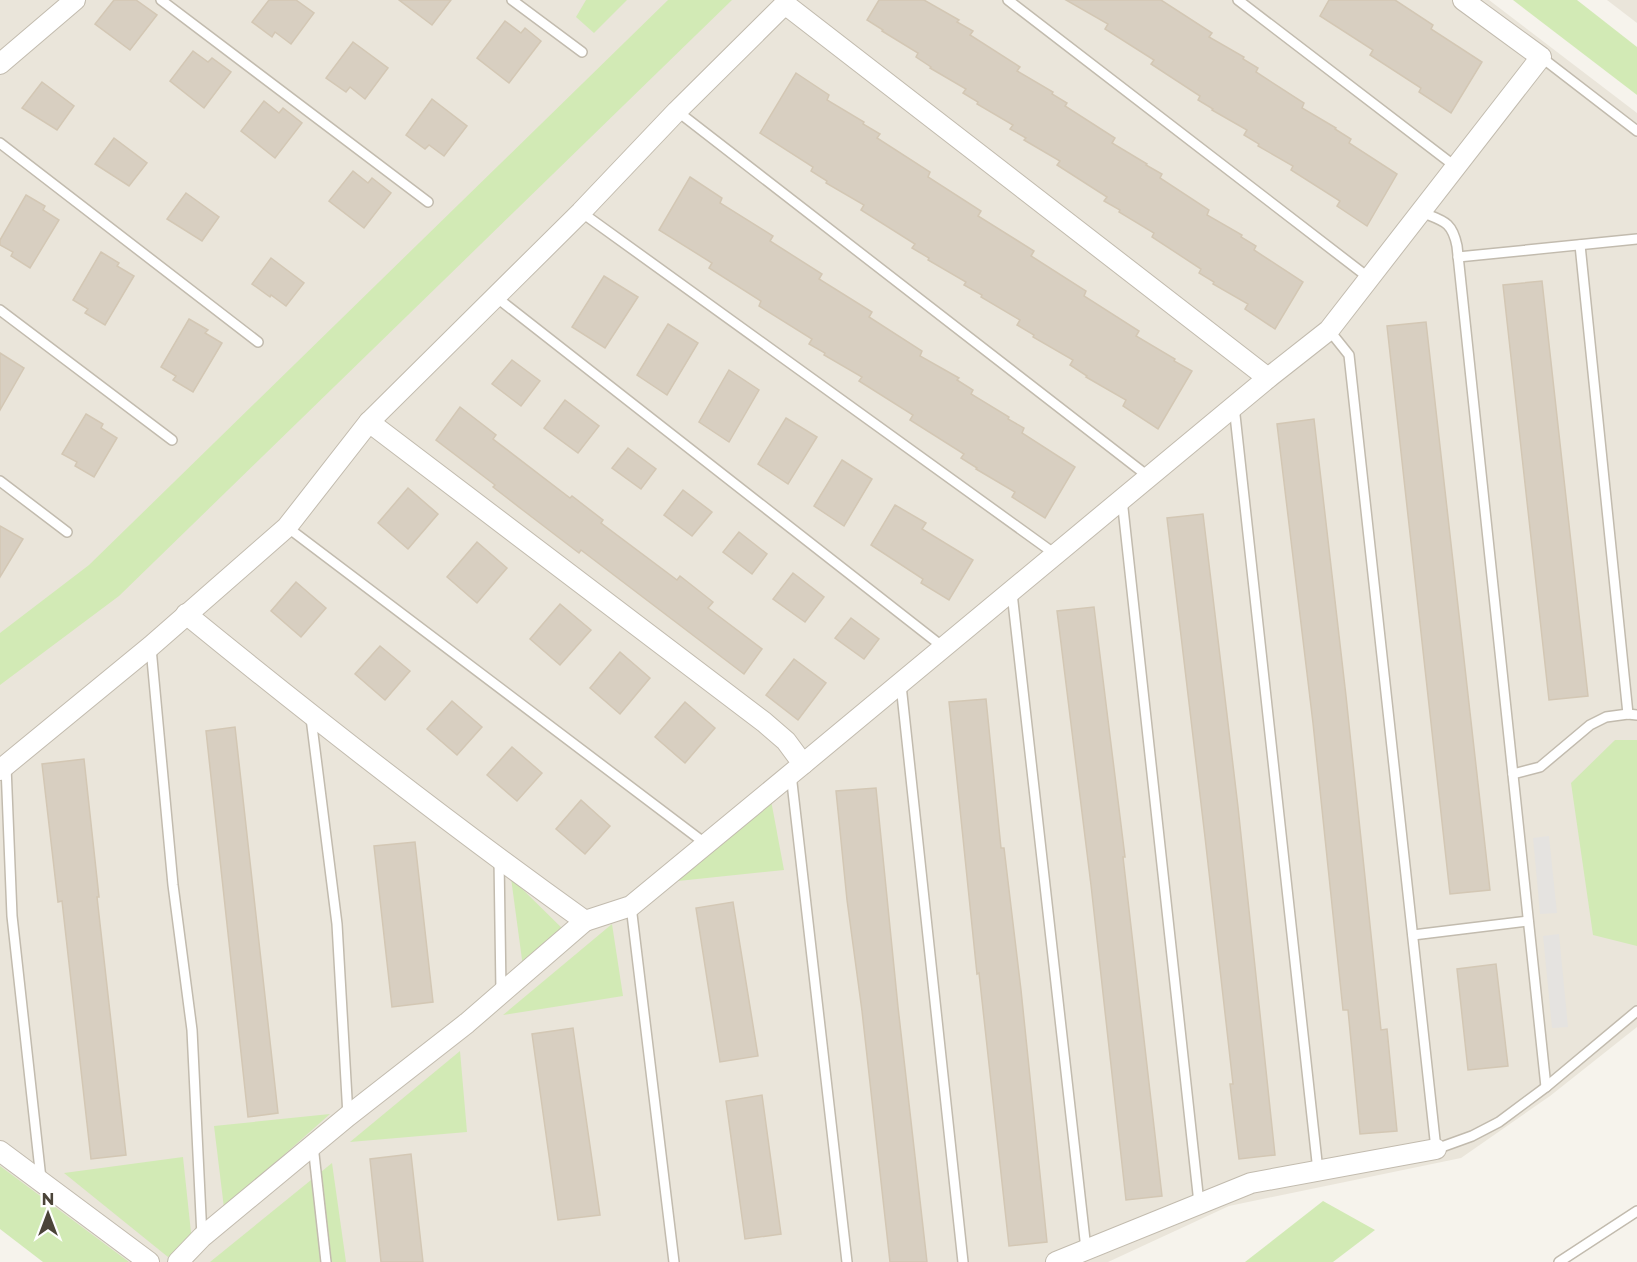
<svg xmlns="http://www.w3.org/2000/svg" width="1637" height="1262" font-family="Montserrat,sans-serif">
<rect width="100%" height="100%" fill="#f6f3ec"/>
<g fill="#eae5da">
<path d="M 0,0 L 1489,0 L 1637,113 L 1637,1027 L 1550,1096 L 1461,1158 L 1229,1206 L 1108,1262 L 82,1262 L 0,1199 Z"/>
<path d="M 1607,0 L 1637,0 L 1637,23 Z"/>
</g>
<g fill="#d2eab5">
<path d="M 586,0 L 627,0 L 594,33 L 576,17 Z"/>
<path d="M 668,0 L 732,0 L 119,596 L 0,685 L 0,633 L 89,565 Z"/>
<path d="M 1513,0 L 1577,0 L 1637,47 L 1637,95 Z"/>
<path d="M 1615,740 L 1637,740 L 1637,946 L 1593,935 L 1571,783 Z"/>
<path d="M 770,795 L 784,870 L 659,883 Z"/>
<path d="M 511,878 L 572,938 L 525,982 Z"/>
<path d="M 612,924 L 623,996 L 503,1015 Z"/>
<path d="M 460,1051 L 467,1132 L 350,1142 Z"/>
<path d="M 330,1114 L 224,1208 L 214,1126 Z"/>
<path d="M 183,1157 L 192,1242 L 168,1257 L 64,1173 Z"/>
<path d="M 332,1163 L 346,1262 L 210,1262 Z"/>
<path d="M 0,1166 L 129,1262 L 43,1262 L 0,1229 Z"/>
<path d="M 1323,1201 L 1375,1230 L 1333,1262 L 1245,1262 Z"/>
</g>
<g fill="#e5e3e0">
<path d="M 1549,836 L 1557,913 L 1540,914 L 1533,838 Z"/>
<path d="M 1559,934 L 1568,1027 L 1552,1028 L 1543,936 Z"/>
</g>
<g fill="#d8cfc1" stroke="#d3c7b4" stroke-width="1.5">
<path d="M 114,0 L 136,0 L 157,15 L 130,50 L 95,24 Z"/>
<path d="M 269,0 L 296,0 L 314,13 L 291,44 L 275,32 L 272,37 L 252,22 Z"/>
<path d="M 399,0 L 451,0 L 432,25 Z"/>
<path d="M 879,0 L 924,0 L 959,20 L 957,22 L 973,31 L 970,35 L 1020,67 L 1017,71 L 1053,92 L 1052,94 L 1067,103 L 1065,106 L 1115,138 L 1112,143 L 1147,164 L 1146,165 L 1162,174 L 1160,178 L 1209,210 L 1207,215 L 1242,235 L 1241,237 L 1256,246 L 1254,250 L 1303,282 L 1275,329 L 1245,309 L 1248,304 L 1213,284 L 1214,282 L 1199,273 L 1201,269 L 1152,237 L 1154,233 L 1119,212 L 1120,210 L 1104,201 L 1107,197 L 1057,165 L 1060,161 L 1024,140 L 1026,138 L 1010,129 L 1013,125 L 977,104 L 978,102 L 963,93 L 966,89 L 930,68 L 931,67 L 916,57 L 918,53 L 882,31 L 883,30 L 867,20 Z"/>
<path d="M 1066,0 L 1161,0 L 1212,33 L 1209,37 L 1244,57 L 1243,59 L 1258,68 L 1256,72 L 1304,103 L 1302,108 L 1336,128 L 1335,129 L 1351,139 L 1349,143 L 1397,174 L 1367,226 L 1337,206 L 1340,201 L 1291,170 L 1293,166 L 1258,146 L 1259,144 L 1244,135 L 1247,130 L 1212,110 L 1213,109 L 1198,100 L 1200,96 L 1151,64 L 1154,60 L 1105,29 L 1108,24 Z"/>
<path d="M 1329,0 L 1395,0 L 1433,25 L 1431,29 L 1482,62 L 1451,113 L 1419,92 L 1421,88 L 1370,55 L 1373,50 L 1320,16 Z"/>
<path d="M 505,21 L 521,33 L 525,28 L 541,41 L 509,83 L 477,58 Z"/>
<path d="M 353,42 L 388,68 L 365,99 L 350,87 L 346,92 L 326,78 Z"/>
<path d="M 193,51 L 208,62 L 212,58 L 231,72 L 204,108 L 170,81 Z"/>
<path d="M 796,73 L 829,95 L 827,100 L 864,122 L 863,124 L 880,134 L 877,138 L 930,172 L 928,177 L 981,211 L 978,216 L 1034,251 L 1031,256 L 1086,291 L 1084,296 L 1139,331 L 1136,336 L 1175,359 L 1174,361 L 1192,371 L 1158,429 L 1123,406 L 1126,400 L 1086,377 L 1087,376 L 1070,365 L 1073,360 L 1033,337 L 1034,335 L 1017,325 L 1020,320 L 981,297 L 982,295 L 964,285 L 966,282 L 928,260 L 929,258 L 912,248 L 915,244 L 861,210 L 864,205 L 826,183 L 827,181 L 811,171 L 813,167 L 760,133 Z"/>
<path d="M 42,82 L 74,106 L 57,130 L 22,108 Z"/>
<path d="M 432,99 L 467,126 L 444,156 L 429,145 L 425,149 L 406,135 Z"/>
<path d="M 264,101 L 279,113 L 283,108 L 302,123 L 275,158 L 241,131 Z"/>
<path d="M 114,138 L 147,163 L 129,186 L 95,164 Z"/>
<path d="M 353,171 L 368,183 L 372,178 L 391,193 L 364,228 L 329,201 Z"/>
<path d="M 690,177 L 722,198 L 720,203 L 773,236 L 770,241 L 822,274 L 819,279 L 872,312 L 869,317 L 922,351 L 920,356 L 959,378 L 957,380 L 973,390 L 971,394 L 1009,417 L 1008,419 L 1024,428 L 1022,433 L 1075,467 L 1045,518 L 1012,497 L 1015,492 L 976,469 L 977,468 L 961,458 L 964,454 L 910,420 L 913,415 L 859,381 L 862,377 L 824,355 L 825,353 L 809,344 L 812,339 L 759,306 L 761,301 L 709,268 L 712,263 L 659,230 Z"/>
<path d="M 186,193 L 219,217 L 202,241 L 167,219 Z"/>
<path d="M 26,195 L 45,206 L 43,210 L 59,220 L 30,268 L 11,256 L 13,252 L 0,245 L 0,240 Z"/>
<path d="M 101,252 L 119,263 L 117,266 L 134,276 L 105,325 L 85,313 L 88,309 L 73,300 Z"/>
<path d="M 271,258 L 304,283 L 286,306 L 271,295 L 270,297 L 252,284 Z"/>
<path d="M 604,276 L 638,297 L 605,348 L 572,327 Z"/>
<path d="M 1542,281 L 1588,696 L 1549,700 L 1503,285 Z"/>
<path d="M 189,319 L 208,330 L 205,333 L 222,343 L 193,392 L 173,380 L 176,376 L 161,367 Z"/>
<path d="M 1426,322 L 1490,890 L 1450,894 L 1387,326 Z"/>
<path d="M 668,324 L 698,343 L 667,395 L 637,375 Z"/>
<path d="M 0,353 L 24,368 L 0,410 Z"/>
<path d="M 512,360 L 540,381 L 521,406 L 492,384 Z"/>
<path d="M 729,370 L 759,390 L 729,442 L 699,422 Z"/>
<path d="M 565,400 L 599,426 L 578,453 L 544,428 Z"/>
<path d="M 460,407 L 496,435 L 493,439 L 570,498 L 572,496 L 603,520 L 601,523 L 677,580 L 680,576 L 713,602 L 708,608 L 762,649 L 744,674 L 581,550 L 579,553 L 524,511 L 493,487 L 495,485 L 436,440 Z"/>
<path d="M 86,414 L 103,424 L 101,428 L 117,438 L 94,477 L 75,466 L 77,462 L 62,454 Z"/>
<path d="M 786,418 L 817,437 L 788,484 L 758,464 Z"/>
<path d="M 1314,419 L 1346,696 L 1381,1030 L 1387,1029 L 1397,1131 L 1360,1134 L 1348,1010 L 1343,1010 L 1313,723 L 1277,424 Z"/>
<path d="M 628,448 L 656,469 L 641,489 L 612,468 Z"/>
<path d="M 842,460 L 872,479 L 844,526 L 814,506 Z"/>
<path d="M 408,488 L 438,514 L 408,549 L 378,523 Z"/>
<path d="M 683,490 L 712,512 L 692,536 L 664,515 Z"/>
<path d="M 895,505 L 926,523 L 922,529 L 973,560 L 949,600 L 921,583 L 923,579 L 871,545 Z"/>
<path d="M 1203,514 L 1238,807 L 1275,1155 L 1239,1159 L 1230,1084 L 1233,1084 L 1205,837 L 1167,518 Z"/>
<path d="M 0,526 L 23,539 L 0,577 Z"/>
<path d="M 739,532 L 767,554 L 752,574 L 723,552 Z"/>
<path d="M 477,542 L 507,568 L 477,603 L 447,577 Z"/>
<path d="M 793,573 L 824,597 L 805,622 L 773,599 Z"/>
<path d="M 296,582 L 326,608 L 301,637 L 271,611 Z"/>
<path d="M 560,604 L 591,630 L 560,665 L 530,639 Z"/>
<path d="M 1094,607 L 1125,857 L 1123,857 L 1162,1196 L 1126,1200 L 1091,885 L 1057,611 Z"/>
<path d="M 851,618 L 879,639 L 864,659 L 835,638 Z"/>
<path d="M 380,646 L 410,671 L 385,700 L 355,674 Z"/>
<path d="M 620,652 L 650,678 L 620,714 L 590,688 Z"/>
<path d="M 794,659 L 826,683 L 798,720 L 766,695 Z"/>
<path d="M 986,699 L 1001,848 L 1004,848 L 1021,990 L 1047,1242 L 1009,1246 L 979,973 L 977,974 L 949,702 Z"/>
<path d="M 452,701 L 482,727 L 457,755 L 427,729 Z"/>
<path d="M 685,702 L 715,728 L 685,763 L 655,737 Z"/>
<path d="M 235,727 L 278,1113 L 248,1117 L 206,731 Z"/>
<path d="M 512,747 L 542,773 L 517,801 L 487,775 Z"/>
<path d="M 84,759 L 99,897 L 97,897 L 126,1155 L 91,1159 L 62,901 L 58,902 L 42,764 Z"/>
<path d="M 876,788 L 898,1007 L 927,1262 L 890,1262 L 862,1011 L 847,900 L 836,791 Z"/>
<path d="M 581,800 L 610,826 L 585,854 L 556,829 Z"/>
<path d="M 415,842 L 433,1002 L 392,1007 L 374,846 Z"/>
<path d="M 733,902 L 758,1056 L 720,1062 L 696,908 Z"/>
<path d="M 1496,964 L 1508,1066 L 1468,1070 L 1457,969 Z"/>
<path d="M 573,1028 L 600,1215 L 558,1220 L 532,1034 Z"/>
<path d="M 762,1095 L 781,1234 L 745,1239 L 726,1101 Z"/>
<path d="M 411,1154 L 423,1262 L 381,1262 L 370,1159 Z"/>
</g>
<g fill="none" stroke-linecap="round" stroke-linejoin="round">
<defs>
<g id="lane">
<path d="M 161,0 L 428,202"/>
<path d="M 512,0 L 582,52"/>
<path d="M 1008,0 L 1369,278"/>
<path d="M 1238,0 L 1456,167"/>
<path d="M 1541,57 L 1637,131"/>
<path d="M 677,111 L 1149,477"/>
<path d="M 0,143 L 258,342"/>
<path d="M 581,212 L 1055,554"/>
<path d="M 1421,212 C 1443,221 1452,221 1457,246 L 1546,1087"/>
<path d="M 1580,245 L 1628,714"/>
<path d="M 1458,257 L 1637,239"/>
<path d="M 496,297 L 943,647"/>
<path d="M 0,310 L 172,440"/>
<path d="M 1329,330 L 1349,355 L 1436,1149 L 1472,1136 L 1499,1122 L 1546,1087 L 1637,1011"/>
<path d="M 1234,406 L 1318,1171"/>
<path d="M 0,481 L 67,532"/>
<path d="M 1122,499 L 1199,1203"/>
<path d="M 287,527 L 706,844"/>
<path d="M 1012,593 L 1086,1249"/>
<path d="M 151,648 L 173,885 L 192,1030 L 202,1237"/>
<path d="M 901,685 L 963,1262"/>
<path d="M 311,718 L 337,924 L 348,1116"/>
<path d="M 6,766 L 12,916 L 41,1179"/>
<path d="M 791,774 L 847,1262"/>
<path d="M 1513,774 L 1540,767 L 1590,725 L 1606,717 L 1628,714 L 1637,715"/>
<path d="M 499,859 L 501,991"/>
<path d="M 631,906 L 674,1262"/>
<path d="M 1413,935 L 1528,921"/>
<path d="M 313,1145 L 326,1262"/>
<path d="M 1559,1262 L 1637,1211"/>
</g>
<g id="street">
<path d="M 0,64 L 75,0"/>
<path d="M 369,422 L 764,722 L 786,741 L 803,764 L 631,906 L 585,921"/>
<path d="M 803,764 L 1268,378 L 1329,330 L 1541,57 L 1463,0"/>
<path d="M 0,770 L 151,646 L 287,527 L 369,422 L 581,212 L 677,111 L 785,4 L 1268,378"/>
<path d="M 0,1151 L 149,1262"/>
<path d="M 178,1262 L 202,1237 L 348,1116 L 467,1023 L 585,921 C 448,823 316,720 186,614"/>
<path d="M 1056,1262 L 1251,1183 L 1436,1149"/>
</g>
</defs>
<use href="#lane" stroke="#c2bbae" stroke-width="12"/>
<use href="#street" stroke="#c2bbae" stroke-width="22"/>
<use href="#lane" stroke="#fff" stroke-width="9"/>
<use href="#street" stroke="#fff" stroke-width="20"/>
</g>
<g transform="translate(48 1214)" stroke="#ffffff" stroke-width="4.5" paint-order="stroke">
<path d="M0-4.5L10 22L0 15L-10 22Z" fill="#4b4439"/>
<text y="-9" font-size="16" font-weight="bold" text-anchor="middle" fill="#4b4439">N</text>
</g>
</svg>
